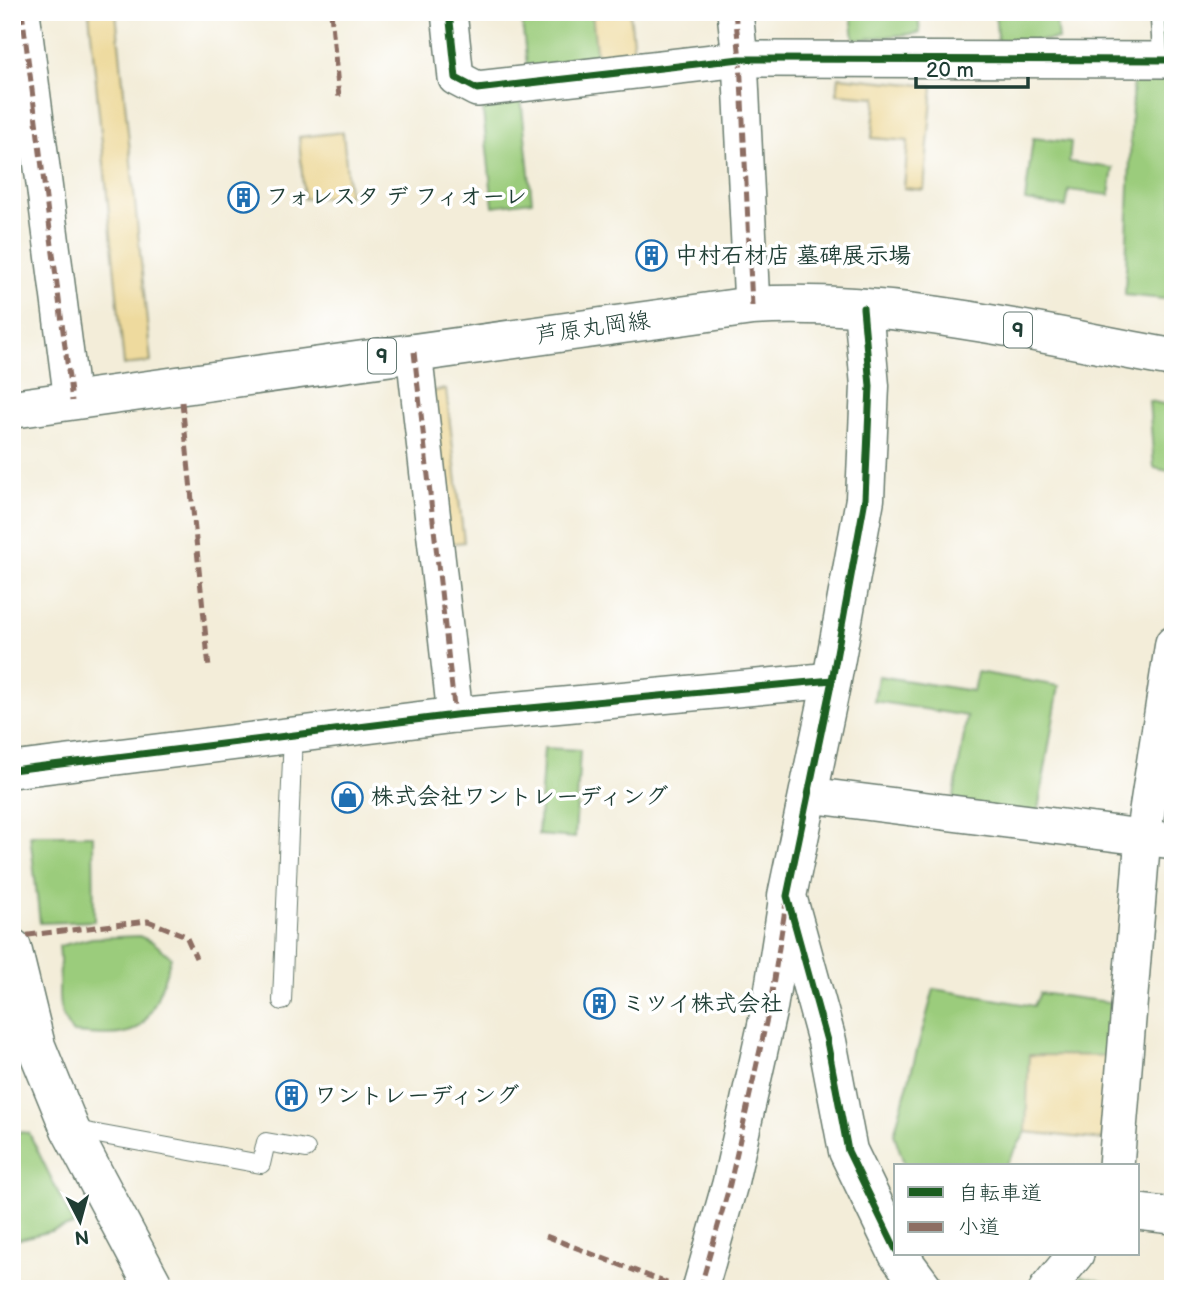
<svg xmlns="http://www.w3.org/2000/svg" width="1185" height="1301" font-family="'Balsamiq Sans','Klee One',sans-serif">
<rect width="100%" height="100%" fill="#fff"/>
<filter id="ink" filterUnits="userSpaceOnUse"><feTurbulence type="fractalNoise" baseFrequency=".0143" numOctaves="2"/><feDisplacementMap in="SourceGraphic" scale="14" xChannelSelector="R" yChannelSelector="G"/><feConvolveMatrix kernelMatrix="1 2 1 2 8 2 1 2 1" color-interpolation-filters="sRGB"/></filter>
<filter id="wash" filterUnits="userSpaceOnUse"><feTurbulence type="fractalNoise" baseFrequency=".00686" numOctaves="4" result="noise"/><feDisplacementMap in="SourceGraphic" scale="28" xChannelSelector="R" yChannelSelector="G"/><feGaussianBlur stdDeviation="1.57" result="paint"/><feColorMatrix in="noise" values="0 0 0 0 0 0 0 0 0 0 0 0 0 0 0 0 0 1.4 0 .05"/><feComposite in="paint" operator="in"/></filter>
<g filter="url(#wash)">
<rect width="100%" height="100%" fill="#f3edd9"/>
<g fill="#9bcc7b" stroke="#5d8458" stroke-width="2">
<path d="M 521,12 L 592,12 L 598,68 L 528,75 Z"/>
<path d="M 851,12 L 918,12 L 920,33 L 854,40 Z"/>
<path d="M 995,12 L 1055,12 L 1058,39 L 998,44 Z"/>
<path d="M 1133,75 L 1165,79 L 1173,105 L 1173,300 L 1125,295 Z"/>
<path d="M 521,98 L 532,201 L 493,206 L 482,102 Z"/>
<path d="M 1033,138 L 1071,142 L 1069,162 L 1113,168 L 1109,195 L 1069,190 L 1066,207 L 1025,201 Z"/>
<path d="M 1149,401 L 1173,406 L 1173,472 L 1154,468 Z"/>
<path d="M 977,672 L 1059,686 L 1037,817 L 953,802 L 967,716 L 874,701 L 878,676 L 973,691 Z"/>
<path d="M 544,748 L 580,750 L 575,838 L 538,835 Z"/>
<path d="M 30,835 L 93,835 L 94,921 L 40,923 Z"/>
<path d="M 139,936 L 153,942 L 171,957 C 165,976 153,1021 134,1030 C 115,1038 92,1034 73,1033 C 49,1006 64,978 59,946 L 92,938 Z"/>
<path d="M 934,989 L 1034,1006 L 1040,993 L 1117,1003 L 1112,1056 L 1029,1055 L 1026,1132 L 1005,1166 L 905,1166 L 894,1134 Z"/>
<path d="M 12,1131 L 29,1133 L 74,1225 L 12,1241 Z"/>
<path d="M 1082,1276 L 1127,1289 L 1073,1289 Z"/>
</g>
<g fill="#eeda9e" stroke="#868c69" stroke-width="2">
<path d="M 89,12 L 116,12 L 151,362 L 124,365 Z"/>
<path d="M 592,12 L 630,12 L 635,63 L 598,68 Z"/>
<path d="M 839,77 L 933,86 L 924,190 L 904,188 L 908,141 L 872,138 L 876,97 L 837,94 Z"/>
<path d="M 343,132 L 349,195 L 304,199 L 299,137 Z"/>
<path d="M 446,389 L 464,542 L 446,544 L 429,392 Z"/>
<path d="M 1029,1055 L 1112,1056 L 1103,1140 L 1026,1132 Z"/>
</g>
</g>
<g filter="url(#ink)">
<g fill="none" stroke-linecap="round" stroke-linejoin="round">
<defs>
<g id="service">
<path d="M 282,1001 L 293,735"/>
<path d="M 70,1129 L 261,1164 L 266,1142 L 306,1149"/>
</g>
<g id="minor">
<path d="M 22,12 L 72,401"/>
<path d="M 449,12 L 456,78 L 477,89 L 740,59 L 1171,60 L 1168,12"/>
<path d="M 735,12 L 740,59 L 752,306"/>
<path d="M 414,352 L 455,715"/>
<path d="M 12,770 L 455,715 L 832,680"/>
<path d="M 809,795 L 1173,841"/>
<path d="M 1116,1166 L 1143,836 L 1173,643"/>
<path d="M 1138,1212 L 1173,1216"/>
<path d="M 700,1289 L 730,1184 L 770,1005 L 787,896"/>
<path d="M 1047,1289 L 1076,1254"/>
</g>
<g id="tertiary">
<path d="M 863,308 L 870,386 L 865,499 L 832,680 L 787,896 L 827,1041 L 848,1151 L 896,1250"/>
<path d="M 12,948 L 36,1046 L 70,1129 L 155,1289"/>
<path d="M 898,1254 L 924,1289"/>
</g>
<path id="primary" d="M 12,409 L 752,306 C 893,298 1035,333 1173,358"/>
</defs>
<use href="#service" stroke="#697b6e" stroke-width="20"/>
<use href="#minor" stroke="#697b6e" stroke-width="38"/>
<use href="#tertiary" stroke="#697b6e" stroke-width="41"/>
<use href="#primary" stroke="#697b6e" stroke-width="41"/>
<use href="#service" stroke="#fff" stroke-width="18"/>
<use href="#minor" stroke="#fff" stroke-width="35"/>
<use href="#tertiary" stroke="#fff" stroke-width="38"/>
<use href="#primary" stroke="#fff" stroke-width="38"/>
<g stroke="#8d6e63" stroke-width="5" stroke-dasharray="10 5" stroke-linecap="butt">
<path d="M 22,12 L 72,401"/>
<path d="M 331,12 L 339,98"/>
<path d="M 735,12 L 740,59 L 752,306"/>
<path d="M 414,352 L 455,715"/>
<path d="M 182,402 L 209,668"/>
<path d="M 12,937 L 148,921 L 186,936 L 196,958"/>
<path d="M 12,965 L 15,965"/>
<path d="M 546,1236 L 682,1289"/>
<path d="M 700,1289 L 730,1184 L 770,1005 L 786,903"/>
</g>
<defs>
<g id="cycleway">
<path d="M 449,12 L 456,78 L 477,89 L 740,59 L 1171,60 L 1168,12"/>
<path d="M 863,308 L 870,386 L 865,499 L 832,680 L 787,896 L 827,1041 L 848,1151 L 896,1250"/>
<path d="M 12,770 L 455,715 L 832,680"/>
</g>
</defs>
<use href="#cycleway" stroke="#fff" stroke-width="11"/>
<use href="#cycleway" stroke="#1b5e20" stroke-width="7"/>
</g>
</g>
<defs>
<symbol id="building-ring" viewBox="-11 -11 22 22"><circle r="9.5" fill="#fff" stroke="#1f6fb2" stroke-width="1.5"/><path d="M-4-6H4V6H1V3H-1V6H-4ZM-2.5-4.3h1.7v1.8h-1.7ZM.8-4.3h1.7v1.8H.8ZM-2.5-1h1.7V.8h-1.7ZM.8-1h1.7V.8H.8Z" fill="#1f6fb2"/></symbol>
<symbol id="shop-ring" viewBox="-11 -11 22 22"><circle r="9.5" fill="#fff" stroke="#1f6fb2" stroke-width="1.5"/><path d="M-5-2.5h2.3a2.7 3.5 0 0 1 5.4 0H5L5.5 6h-11ZM-1.5-2.5h3a1.5 2.3 0 0 0-3 0Z" fill="#1f6fb2"/></symbol>
</defs>
<g fill-rule="evenodd">
<use href="#building-ring" x="226" y="180" width="35" height="35"/>
<use href="#building-ring" x="634" y="238" width="35" height="35"/>
<use href="#shop-ring" x="330" y="780" width="35" height="35"/>
<use href="#building-ring" x="582" y="986" width="35" height="35"/>
<use href="#building-ring" x="274" y="1078" width="35" height="35"/>
</g>
<g text-anchor="middle" dominant-baseline="central" stroke-width="7" stroke-linejoin="round" paint-order="stroke">
<g fill="#fff" stroke="#627771" stroke-width="2">
<rect x="1004" y="312.5" width="28" height="35" rx="5"/>
<rect x="368" y="338.5" width="28" height="35" rx="5"/>
</g>
<g font-size="21" font-weight="bold" fill="#1f3d34">
<text x="1018" y="330">9</text>
<text x="382" y="356">9</text>
</g>
<g font-size="23" font-weight="bold" fill="#1f3d34" stroke="#fff" text-anchor="start">
<text x="266" y="197">フォレスタ デ フィオーレ</text>
<text x="675" y="256">中村石材店 墓碑展示場</text>
<text x="371" y="797">株式会社ワントレーディング</text>
<text x="622" y="1004">ミツイ株式会社</text>
<text x="314" y="1096">ワントレーディング</text>
</g>
<g font-size="23" fill="#1f3d34" stroke="#fff">
<text transform="translate(593 328) rotate(-8)">芦原丸岡線</text>
</g>
</g>
<rect width="1185" height="1301" fill="none" stroke="#fff" stroke-width="42"/>
<rect x="894" y="1164" width="245" height="91" fill="#ffffff" stroke="#a5b1ae" stroke-width="2"/>
<rect x="908" y="1187" width="35" height="10" fill="#1b5e20" stroke="#a5b1ae" stroke-width="2"/>
<text x="958" y="1200" font-size="21" fill="#1f3d34">自転車道</text>
<rect x="908" y="1222" width="35" height="10" fill="#8d6e63" stroke="#a5b1ae" stroke-width="2"/>
<text x="958" y="1234" font-size="21" fill="#1f3d34">小道</text>
<g transform="translate(80 1221) rotate(174)" stroke="#ffffff" stroke-width="5" paint-order="stroke">
<path d="M0-5L12 26L0 18L-12 26Z" fill="#1f3d34"/>
<text y="-10" font-size="19" font-weight="bold" text-anchor="middle" fill="#1f3d34">N</text>
</g>
<path d="M916 77v10h112v-10" fill="none" stroke="#1f3d34" stroke-width="3.5"/>
<text x="926" y="77" font-size="21" fill="#1f3d34" stroke="#ffffff" stroke-width="5" paint-order="stroke">20 m</text>
</svg>
